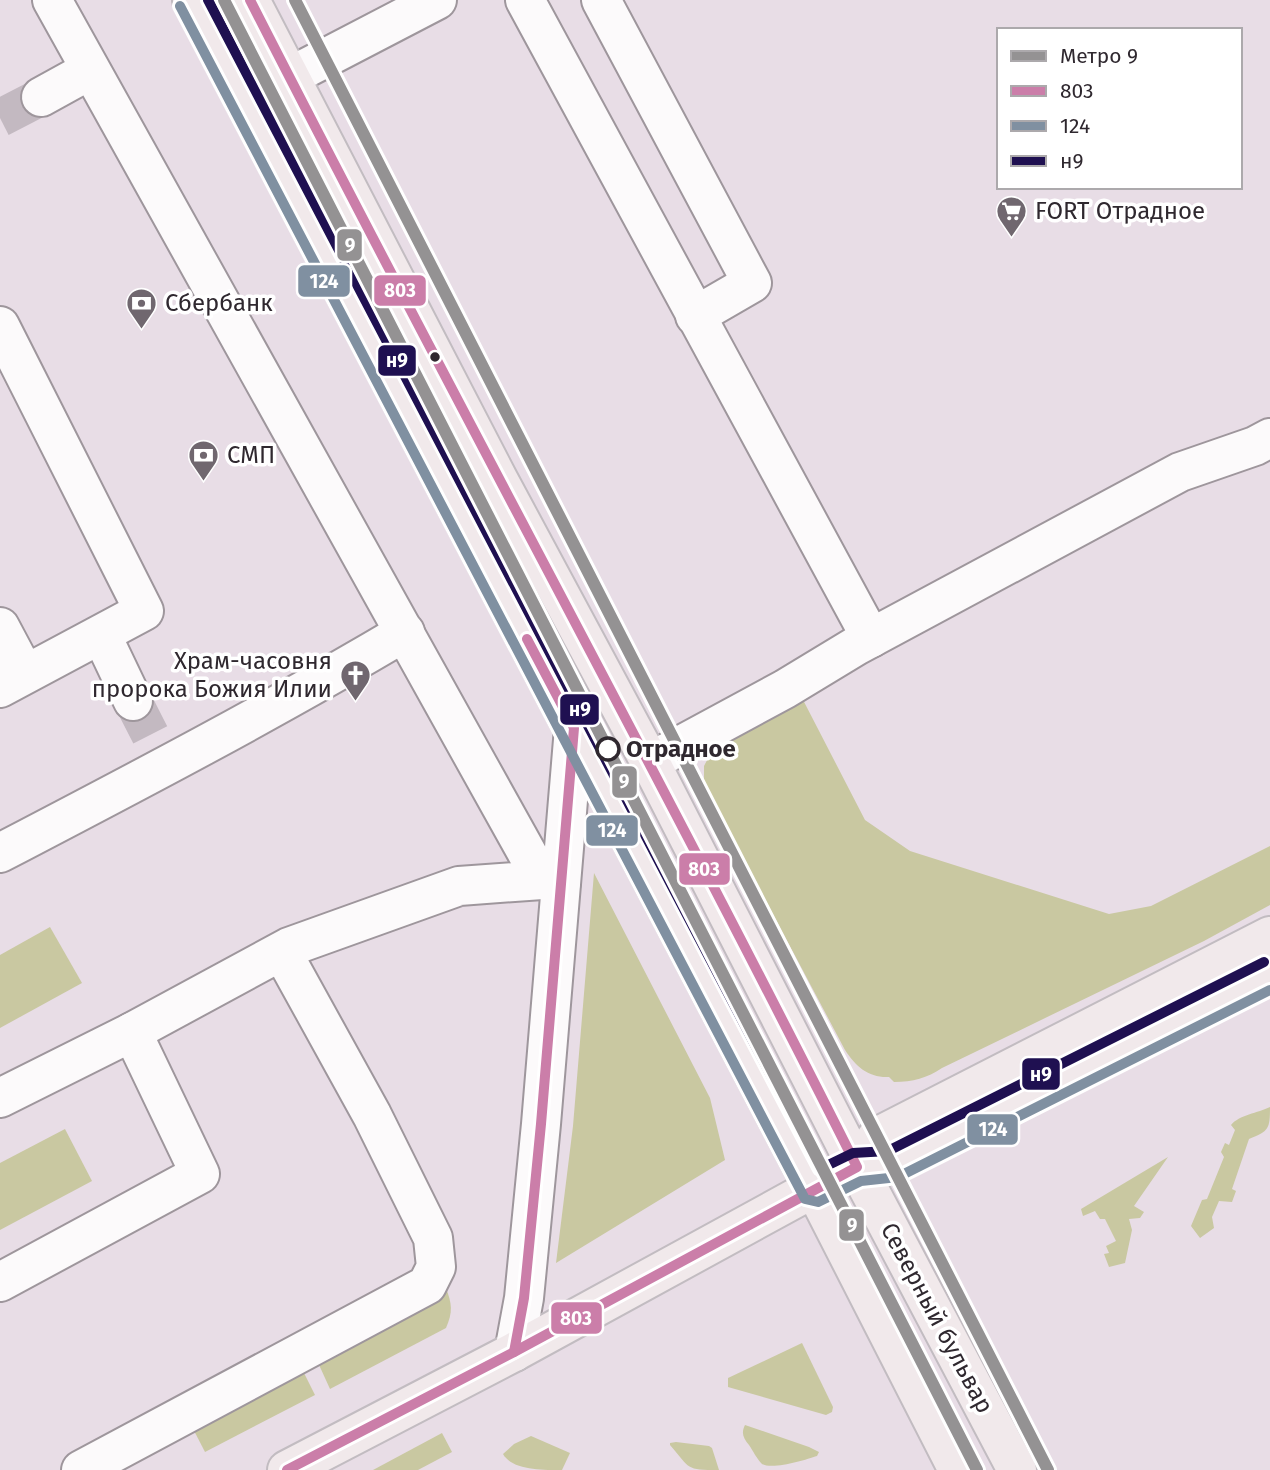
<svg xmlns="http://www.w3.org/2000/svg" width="1270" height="1470" font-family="'Fira Sans',sans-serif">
<rect width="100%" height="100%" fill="#e8dde6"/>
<g fill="#c9c8a1">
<path d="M 801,696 L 865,820 L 910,851 L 1109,914 L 1151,906 L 1270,846 L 1270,905 L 1204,941 L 942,1068 C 927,1078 913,1082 894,1082 L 889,1077 C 869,1078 856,1067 845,1050 L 704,784 L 704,766 L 715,745 Z"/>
<path d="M 594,873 L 710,1098 L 725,1160 L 556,1263 L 573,1126 Z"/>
<path d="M 50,927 L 82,983 L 0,1028 L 0,955 Z"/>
<path d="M 1270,1107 C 1270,1129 1269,1131 1249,1139 L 1232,1189 L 1236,1191 L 1232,1202 L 1219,1201 L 1212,1217 L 1214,1228 L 1200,1238 L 1191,1226 L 1202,1200 L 1207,1199 L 1224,1157 L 1221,1152 L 1225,1143 L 1229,1145 L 1235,1130 L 1231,1125 C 1239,1115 1258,1113 1270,1107 Z"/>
<path d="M 65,1129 L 92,1181 L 0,1230 L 0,1163 Z"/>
<path d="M 1168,1157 L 1134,1206 L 1144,1212 L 1140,1218 L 1129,1219 L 1132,1230 L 1125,1263 L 1109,1267 L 1104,1254 L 1109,1253 L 1106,1246 L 1116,1241 L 1105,1219 L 1100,1219 L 1095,1211 L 1083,1216 L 1081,1209 Z"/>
<path d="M 446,1288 C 452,1304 453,1312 446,1328 L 330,1389 L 315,1356 Z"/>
<path d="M 802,1343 L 833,1407 L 832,1412 L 826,1415 L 728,1387 L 728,1378 Z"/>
<path d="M 300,1365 L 315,1395 L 205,1452 L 189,1421 Z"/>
<path d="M 745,1425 L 809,1447 L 819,1452 L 817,1456 C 805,1460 773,1470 762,1464 C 757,1459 753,1451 749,1445 C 743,1438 741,1433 745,1425 Z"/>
<path d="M 442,1433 L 452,1452 L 418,1470 L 373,1470 Z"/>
<path d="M 531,1436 L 570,1453 L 562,1470 C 541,1470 512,1470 503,1454 L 514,1444 Z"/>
<path d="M 676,1442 L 709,1446 L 712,1448 L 719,1470 C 685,1470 691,1469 670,1445 L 670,1443 Z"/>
</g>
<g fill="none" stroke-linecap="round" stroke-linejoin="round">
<g stroke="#c3b9c1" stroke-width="38" stroke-dasharray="38 19" stroke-linecap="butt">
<path d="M 0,118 L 41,97"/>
<path d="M 133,701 L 159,752"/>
</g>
<defs>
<g id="minor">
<path d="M 52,0 L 542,880"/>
<path d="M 525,0 L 871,638"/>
<path d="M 601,0 L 752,283 L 695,316"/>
<path d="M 289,77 L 437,0"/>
<path d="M 41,97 L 90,70"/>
<path d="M 0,326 L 144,611 L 0,688"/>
<path d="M 0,627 L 25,674"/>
<path d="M 102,636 L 133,701"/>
<path d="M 650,762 L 785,689 L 856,646 L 1180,472 L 1255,446 L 1270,438"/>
<path d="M 0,853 C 136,782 272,711 405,632"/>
<path d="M 0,1098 L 132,1032"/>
<path d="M 0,1282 L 200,1174 L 132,1032 L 289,947 L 459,886 L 542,880 L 561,882"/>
<path d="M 514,1352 L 524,1298 L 541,1124 L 574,728"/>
<path d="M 81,1470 L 427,1285 L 436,1267 L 433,1238 L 372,1115 L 282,952"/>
</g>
<g id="major">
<path d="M 192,0 L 814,1188 L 958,1470"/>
<path d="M 250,0 L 498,479 L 650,762 L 857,1167 L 1017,1470"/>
<path d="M 857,1167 L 877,1137 L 1270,936"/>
<path d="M 287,1470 L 514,1352 L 814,1188 L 857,1167 L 892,1165 L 1270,974"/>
</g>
</defs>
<use href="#minor" stroke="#9e969c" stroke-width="42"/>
<use href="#major" stroke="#c2bcc1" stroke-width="42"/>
<use href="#minor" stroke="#fcfafb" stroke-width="38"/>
<use href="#major" stroke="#f1e9eb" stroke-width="38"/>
<defs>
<g id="bus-1">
<path d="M 250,0 C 449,391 660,775 857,1167 L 514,1352 L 287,1470"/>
<path d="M 514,1352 L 524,1298 L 541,1124 L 574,728 L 527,639"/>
</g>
<path id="bus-2" d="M 180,6 L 805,1199 L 818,1202 L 861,1181 L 898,1177 L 1270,990"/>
<path id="bus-3" d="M 208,0 L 820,1169 L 853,1153 L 888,1151 L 1264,962"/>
</defs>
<use href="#bus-1" stroke="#fff" stroke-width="16"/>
<use href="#bus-2" stroke="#fff" stroke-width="16"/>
<use href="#bus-3" stroke="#fff" stroke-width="16"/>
<use href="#bus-1" stroke="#cb7ea9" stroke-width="10"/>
<use href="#bus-2" stroke="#8090a1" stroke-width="10"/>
<use href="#bus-3" stroke="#1f1051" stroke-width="10"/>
<defs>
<g id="metro-1">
<path d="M 224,0 L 977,1470"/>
<path d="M 295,0 L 1048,1470"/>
</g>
</defs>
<use href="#metro-1" stroke="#fff" stroke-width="18"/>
<use href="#metro-1" stroke="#949293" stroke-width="12"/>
</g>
<defs>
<symbol id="supermarket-pin" viewBox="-11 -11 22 30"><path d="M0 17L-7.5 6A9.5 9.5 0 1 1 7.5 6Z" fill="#70676f" stroke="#fff"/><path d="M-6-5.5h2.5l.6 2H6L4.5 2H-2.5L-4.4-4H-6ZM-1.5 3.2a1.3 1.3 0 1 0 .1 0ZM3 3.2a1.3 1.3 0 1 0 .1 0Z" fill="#fff"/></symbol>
<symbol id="bank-pin" viewBox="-11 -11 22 30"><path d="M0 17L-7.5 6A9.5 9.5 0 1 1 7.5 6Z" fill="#70676f" stroke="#fff"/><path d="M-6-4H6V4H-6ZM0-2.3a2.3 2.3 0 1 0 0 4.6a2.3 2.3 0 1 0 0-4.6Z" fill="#fff"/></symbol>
<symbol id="church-pin" viewBox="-11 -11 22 30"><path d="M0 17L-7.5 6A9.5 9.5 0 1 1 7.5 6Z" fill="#70676f" stroke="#fff"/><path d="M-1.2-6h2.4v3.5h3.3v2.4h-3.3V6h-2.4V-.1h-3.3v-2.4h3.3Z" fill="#fff"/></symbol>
</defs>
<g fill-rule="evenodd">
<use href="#supermarket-pin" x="994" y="194" width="35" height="47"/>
<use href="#bank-pin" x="124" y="286" width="35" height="47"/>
<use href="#bank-pin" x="186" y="438" width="35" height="47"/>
<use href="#church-pin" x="338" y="658" width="35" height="47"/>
</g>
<circle fill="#2f282f" stroke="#fff" stroke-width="2.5" cx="435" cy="357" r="6"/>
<circle fill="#fff" stroke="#2f282f" stroke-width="3.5" cx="608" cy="749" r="11"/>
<g text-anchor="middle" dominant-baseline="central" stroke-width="7" stroke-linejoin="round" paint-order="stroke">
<g font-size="24" fill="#2f282f" stroke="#fff" text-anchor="start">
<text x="1035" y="211">FORT Отрадное</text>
<text x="165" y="303">Сбербанк</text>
<text x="227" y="455">СМП</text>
<text x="332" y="661" text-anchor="end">Храм-часовня<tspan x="332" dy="28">пророка Божия Илии</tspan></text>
</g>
<g font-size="24" font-weight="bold" fill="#2f282f" stroke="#fff" text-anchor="start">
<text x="626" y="749">Отрадное</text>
</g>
<g font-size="24" fill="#2f282f" stroke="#fff">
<text transform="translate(937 1318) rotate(62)">Северный бульвар</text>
</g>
</g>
<g stroke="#fff" stroke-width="2.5">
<rect x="336" y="228" width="27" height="34" rx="7" fill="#949293"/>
<rect x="297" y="264" width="54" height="34" rx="7" fill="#8090a1"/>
<rect x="373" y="274" width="54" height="33" rx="7" fill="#cb7ea9"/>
<rect x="377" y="344" width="40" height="33" rx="7" fill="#1f1051"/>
<rect x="559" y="693" width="41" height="33" rx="7" fill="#1f1051"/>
<rect x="611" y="765" width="27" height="34" rx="7" fill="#949293"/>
<rect x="585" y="814" width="54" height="33" rx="7" fill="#8090a1"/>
<rect x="678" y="852" width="53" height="34" rx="7" fill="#cb7ea9"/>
<rect x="1021" y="1057" width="40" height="34" rx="7" fill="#1f1051"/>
<rect x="966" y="1113" width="53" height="33" rx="7" fill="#8090a1"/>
<rect x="838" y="1208" width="27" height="34" rx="7" fill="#949293"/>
<rect x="550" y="1301" width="53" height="34" rx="7" fill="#cb7ea9"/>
</g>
<g font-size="19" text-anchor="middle" font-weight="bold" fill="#fff">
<text x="350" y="252">9</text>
<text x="324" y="288">124</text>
<text x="400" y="297">803</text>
<text x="397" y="367">н9</text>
<text x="580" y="716">н9</text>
<text x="624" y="788">9</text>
<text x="612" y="837">124</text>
<text x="704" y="876">803</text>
<text x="1041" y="1081">н9</text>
<text x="993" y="1136">124</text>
<text x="852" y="1232">9</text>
<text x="576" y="1325">803</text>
</g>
<rect x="997" y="28" width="245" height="161" fill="#ffffff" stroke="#aca9ac" stroke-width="2"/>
<rect x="1011" y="51" width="35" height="10" fill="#949293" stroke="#aca9ac" stroke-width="2"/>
<text x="1060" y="63" font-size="21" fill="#2f282f">Метро 9</text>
<rect x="1011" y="86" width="35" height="10" fill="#cb7ea9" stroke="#aca9ac" stroke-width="2"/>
<text x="1060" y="98" font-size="21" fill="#2f282f">803</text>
<rect x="1011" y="121" width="35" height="10" fill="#8090a1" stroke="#aca9ac" stroke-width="2"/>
<text x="1060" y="133" font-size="21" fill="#2f282f">124</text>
<rect x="1011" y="156" width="35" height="10" fill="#1f1051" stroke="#aca9ac" stroke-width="2"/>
<text x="1060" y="168" font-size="21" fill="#2f282f">н9</text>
</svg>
